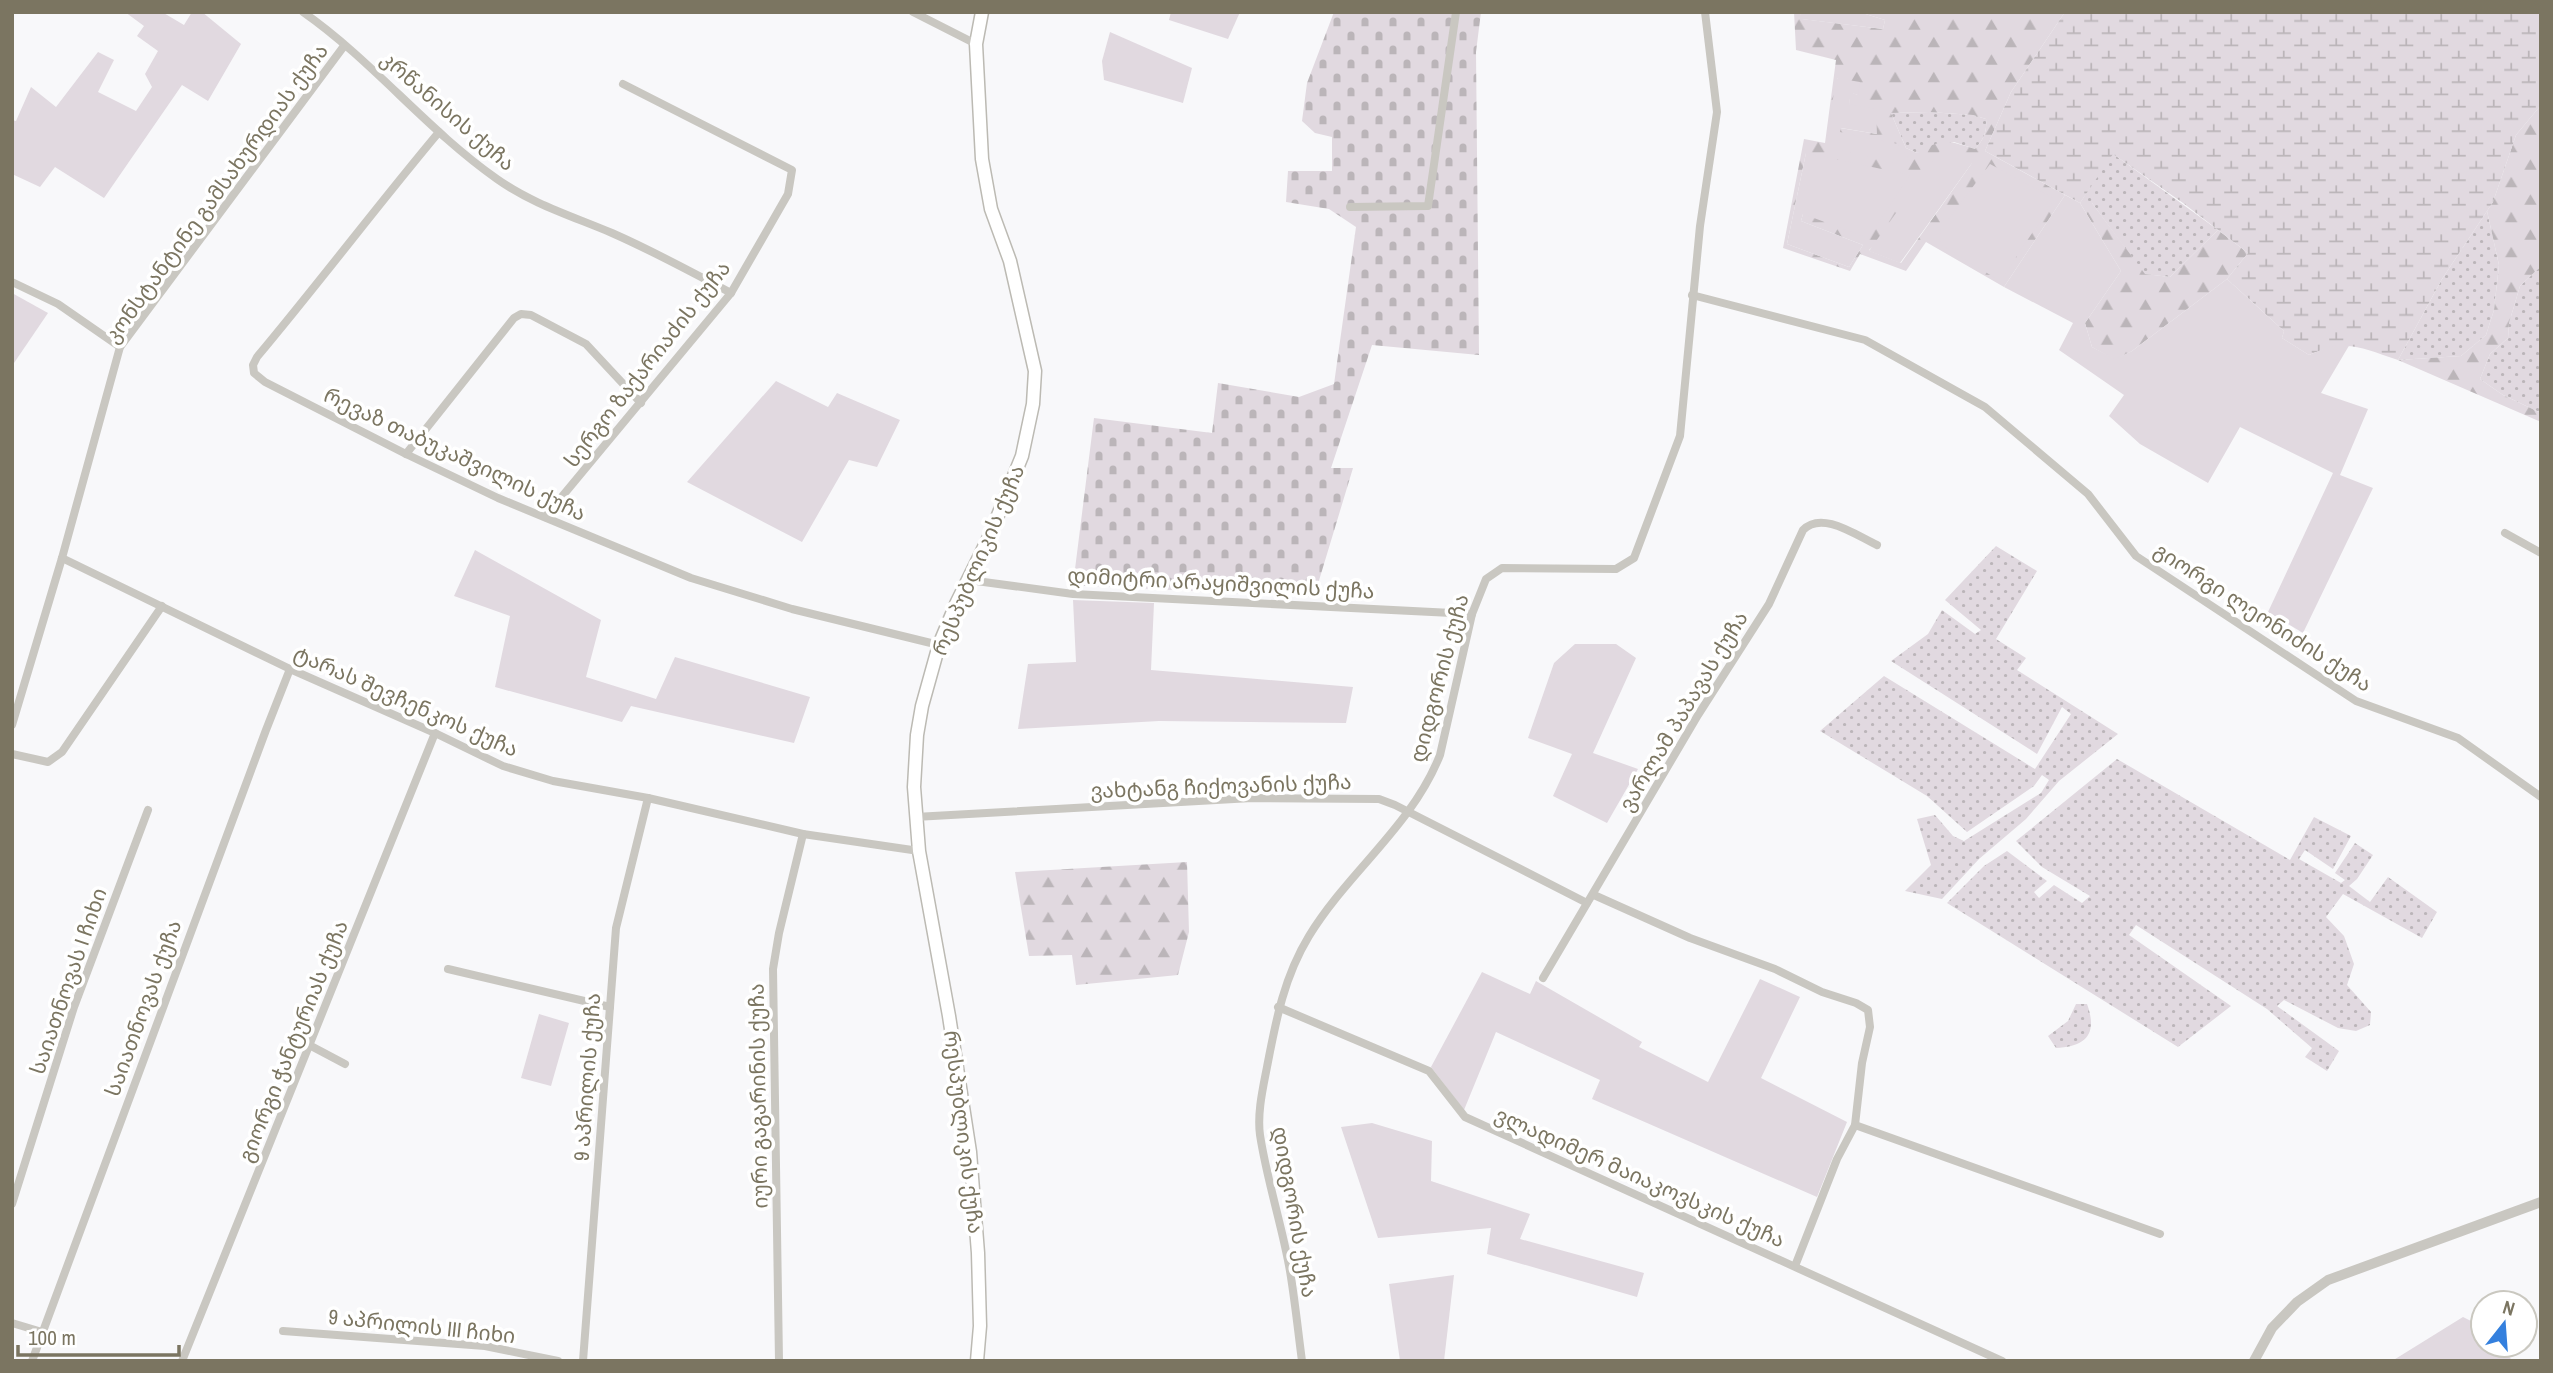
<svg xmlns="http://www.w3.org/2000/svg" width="2553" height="1373" font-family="'Archivo Narrow','Noto Sans Georgian',sans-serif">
<defs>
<pattern id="grass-dots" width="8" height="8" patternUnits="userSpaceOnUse" patternTransform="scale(1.75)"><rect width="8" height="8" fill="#e1d9e0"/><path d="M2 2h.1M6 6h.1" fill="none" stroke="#bbb5b9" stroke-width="1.8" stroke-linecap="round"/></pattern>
<pattern id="forest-firs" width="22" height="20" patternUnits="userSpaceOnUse" patternTransform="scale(1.75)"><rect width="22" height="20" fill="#e1d9e0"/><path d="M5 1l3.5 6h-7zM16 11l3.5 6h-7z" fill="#bbb5b9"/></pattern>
<pattern id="wetland-marsh" width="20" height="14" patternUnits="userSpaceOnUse" patternTransform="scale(1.75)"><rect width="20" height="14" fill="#e1d9e0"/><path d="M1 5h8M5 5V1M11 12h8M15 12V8" fill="none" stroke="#bbb5b9"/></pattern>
<pattern id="cemetery-stones" width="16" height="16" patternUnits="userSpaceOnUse" patternTransform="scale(1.75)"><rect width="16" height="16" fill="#e1d9e0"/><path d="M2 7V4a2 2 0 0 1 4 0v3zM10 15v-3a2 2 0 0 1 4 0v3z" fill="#bbb5b9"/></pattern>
</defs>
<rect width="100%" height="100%" fill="#f8f8fa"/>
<g fill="url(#grass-dots)">
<path d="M 1929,112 L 1973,115 L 1986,119 C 1987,132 1984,139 1975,149 L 1954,142 L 1917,153 L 1906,148 L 1891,113 Z"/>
<path d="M 2112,153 L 2218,230 L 2170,277 L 2144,274 L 2092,203 L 2080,203 Z"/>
<path d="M 2487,211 L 2499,265 L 2494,310 L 2486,335 L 2461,356 L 2398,360 L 2442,279 Z"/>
<path d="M 2541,266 L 2541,413 L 2503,395 L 2480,379 L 2490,354 L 2508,338 L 2509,323 L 2520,286 Z"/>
<path d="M 1996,546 L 2037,571 L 1996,639 L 2026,658 L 2017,670 L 2118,734 L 2059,781 L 2026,819 L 1979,859 L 1942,899 L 1905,891 L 1931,865 L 1917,819 L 1935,815 L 1953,836 L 1964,841 L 2041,793 L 2049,780 L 2042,775 L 2034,786 L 1967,832 L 1927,796 L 1820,731 L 1884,676 L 2035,769 L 2071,714 L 2062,707 L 2037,754 L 1891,661 L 1928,634 L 1942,610 L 1975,634 L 1981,630 L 1945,600 Z"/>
<path d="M 2117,759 L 2290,860 L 2314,817 L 2351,836 L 2333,869 L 2305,850 L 2299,859 L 2341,883 L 2345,880 L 2335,873 L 2355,843 L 2373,855 L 2357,879 L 2349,886 L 2370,902 L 2388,877 L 2437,912 L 2422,938 L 2343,894 L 2326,917 L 2344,936 L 2354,964 L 2347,985 L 2371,1012 L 2370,1025 L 2356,1031 L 2338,1028 L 2284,1000 L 2277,1006 L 2339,1051 L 2327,1071 L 2305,1057 L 2312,1048 L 2267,1009 L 2136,925 L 2129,935 L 2231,1006 L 2178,1047 L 1947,903 L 1984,866 L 2007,851 L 2047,881 L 2034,892 L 2039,898 L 2054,885 L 2082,903 L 2090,896 L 2042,867 L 2016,841 Z"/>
<path d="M 2076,1004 L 2087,1004 C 2098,1034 2086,1047 2056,1048 L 2048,1036 L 2068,1021 Z"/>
</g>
<g fill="url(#forest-firs)" fill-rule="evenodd">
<path d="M 1794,12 L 1800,12 L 1802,19 L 1883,29 L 1885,20 L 1859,12 L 2065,12 L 2011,92 L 1985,151 L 2065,195 L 2004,287 L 1926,242 L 1906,271 L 1860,254 L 1850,271 L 1783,248 L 1804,139 L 1825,143 L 1836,60 L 1796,50 ZM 1837,78 L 1858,95 L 1850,92 L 1849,104 L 1877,134 L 1840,128 L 1839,132 ZM 1929,112 L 1973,115 L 1986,119 C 1987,132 1984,139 1975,149 C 1947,140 1943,138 1917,153 L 1906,148 L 1891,113 ZM 1806,153 L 1803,214 L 1801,221 L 1863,245 L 1849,267 L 1787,244 ZM 1972,163 L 1901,263 L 1870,251 L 1869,250 Z"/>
<path d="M 2541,105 L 2541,266 L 2520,286 L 2509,323 L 2508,338 L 2490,354 L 2480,379 L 2503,395 L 2541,413 L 2541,422 L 2398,360 L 2461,356 L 2486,335 L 2494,310 L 2499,265 L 2487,211 L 2493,202 L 2516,135 Z"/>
<path d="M 2080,203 L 2092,203 L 2145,274 L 2170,277 L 2218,230 L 2248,253 L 2227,279 L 2132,351 L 2115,360 L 2092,347 L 2085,323 L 2121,271 Z"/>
<path d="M 1187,862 L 1189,932 L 1178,975 L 1076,985 L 1072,955 L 1029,956 L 1015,872 Z"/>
</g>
<path fill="url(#wetland-marsh)" d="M 2065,12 L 2541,12 L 2541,105 L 2516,135 L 2493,202 L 2442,279 L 2398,360 C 2361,348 2348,338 2309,355 L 2282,338 L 2284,331 L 2227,279 L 2248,253 L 2183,203 L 2113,154 L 2080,203 L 1985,151 L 2011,92 Z"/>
<path fill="url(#cemetery-stones)" d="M 1334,12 L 1481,12 L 1476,52 L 1479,355 L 1372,345 L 1331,468 L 1353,468 L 1314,597 L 1073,585 L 1094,418 L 1212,433 L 1218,383 L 1299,397 L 1334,384 L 1356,227 L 1329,209 L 1286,202 L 1288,171 L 1332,171 L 1332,137 L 1315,133 L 1302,121 L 1307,83 Z"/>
<g fill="#e1d9e0">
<path d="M 125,12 L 162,12 L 184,25 L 192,12 L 202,12 L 241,44 L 208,101 L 182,85 L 104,198 L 55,167 L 40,187 L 12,174 L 12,120 L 16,121 L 31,87 L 56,107 L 98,52 L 114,60 L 98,92 L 136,111 L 152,87 L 145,74 L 158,51 L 137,36 L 144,26 Z"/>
<path d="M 1171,12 L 1240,12 L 1228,39 L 1169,20 Z"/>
<path d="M 1800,12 L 1859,12 L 1885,20 L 1883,29 L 1801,19 Z"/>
<path d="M 1110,32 L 1192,68 L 1183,103 L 1104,80 L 1102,61 Z"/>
<path d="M 1836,78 L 1860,82 L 1858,95 L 1851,93 L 1849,104 L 1876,109 L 1877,134 L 1841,128 L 1840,132 L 1898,144 L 1908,157 L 1901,165 L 1826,147 Z"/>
<path d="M 1942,148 L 1972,163 L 1900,263 L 1869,251 Z"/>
<path d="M 1806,153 L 1910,175 L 1868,238 L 1803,214 L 1801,221 L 1863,245 L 1849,267 L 1787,244 Z"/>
<path d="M 1990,164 L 2055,199 L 2000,281 L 1940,244 L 1941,229 Z"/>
<path d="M 2065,195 L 2080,203 L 2121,271 L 2085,323 L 2092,347 L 2115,359 L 2132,351 L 2227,279 L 2284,331 L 2282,338 L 2309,355 L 2328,347 L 2350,344 L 2321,393 L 2368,409 L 2340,475 L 2373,488 L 2303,633 L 2268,612 L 2333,473 L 2240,427 L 2208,483 L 2140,444 L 2109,416 L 2124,395 L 2059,350 L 2073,323 L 2004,287 Z"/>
<path d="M 12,293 L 48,313 L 14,363 L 12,362 Z"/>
<path d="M 776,381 L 828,407 L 837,393 L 900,420 L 877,467 L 849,460 L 802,542 L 687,482 Z"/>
<path d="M 475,550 L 601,620 L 586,677 L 656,699 L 675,657 L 810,697 L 794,743 L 631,706 L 622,722 L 495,687 L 510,616 L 454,596 Z"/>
<path d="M 1073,600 L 1154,603 L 1151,670 L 1353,687 L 1346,723 L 1159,721 L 1018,729 L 1028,664 L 1076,662 Z"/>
<path d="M 1575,644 L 1616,644 L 1636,658 L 1593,753 L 1638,769 L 1607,823 L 1553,796 L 1572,754 L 1528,738 L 1554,663 Z"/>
<path d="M 1482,972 L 1530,994 L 1536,981 L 1642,1042 L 1639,1047 L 1708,1082 L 1760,979 L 1800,997 L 1761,1078 L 1847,1122 L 1817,1197 L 1592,1099 L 1600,1080 L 1496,1032 L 1464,1110 L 1431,1067 Z"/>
<path d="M 539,1014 L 569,1023 L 551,1086 L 521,1078 Z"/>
<path d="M 1372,1123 L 1432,1141 L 1431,1181 L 1530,1214 L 1520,1239 L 1644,1273 L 1637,1297 L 1487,1254 L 1491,1228 L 1378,1238 L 1341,1127 Z"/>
<path d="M 1454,1275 L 1444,1361 L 1400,1361 L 1389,1284 Z"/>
<path d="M 2463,1317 L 2483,1327 L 2483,1345 L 2502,1345 L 2512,1361 L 2392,1361 Z"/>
</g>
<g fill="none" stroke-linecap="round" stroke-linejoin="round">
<defs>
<path id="primary" d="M 977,1361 L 980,1326 L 978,1253 L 970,1152 L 949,1016 L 919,851 L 914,787 L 917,735 L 922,706 L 939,645 L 957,602 L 990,535 L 1022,456 L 1033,404 L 1035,371 L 1010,261 L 991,209 L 982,159 L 976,44 L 982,12"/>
</defs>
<use href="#primary" stroke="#bcbab3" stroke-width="15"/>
<g stroke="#c9c7c1" stroke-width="8">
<path d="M 303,12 C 373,61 427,130 497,179 C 532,204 572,216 612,233 C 653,251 692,272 731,293"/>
<path d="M 913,12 L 976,44"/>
<path d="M 439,132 C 377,206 319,283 257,357 L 253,365 L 254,373 L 265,382 L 406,454 L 498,498 L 691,578 L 792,609 L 939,645"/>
<path d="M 1350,207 L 1428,206 L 1456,12"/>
<path d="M 12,282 L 58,304 L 120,347"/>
<path d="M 1692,295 L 1865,340 L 1985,407 L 2088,494 L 2136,556 L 2356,701 L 2458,738 L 2541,797"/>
<path d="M 406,454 L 514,318 L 521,314 L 531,315 L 586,344 L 641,403"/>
<path d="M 545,517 L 731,293 L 788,194 L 792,170 L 623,84"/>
<path d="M 2505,533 L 2541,553"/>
<path d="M 62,558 L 290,669 L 435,733 L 503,766 L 553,781 L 648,798 L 803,834 L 919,851"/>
<path d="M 969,580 L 1073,594 L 1472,614"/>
<path d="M 12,725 L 62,558 L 120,347 L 344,46"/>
<path d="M 12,754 L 48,762 L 62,752 L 162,606"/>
<path d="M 915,817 L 1252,798 L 1379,799 L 1395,805 L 1587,903"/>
<path d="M 1594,895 L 1690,938 L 1775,969 L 1822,992 L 1856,1003 L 1868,1010 L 1870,1027 L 1862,1063 L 1855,1125"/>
<path d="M 448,969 L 610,1007"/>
<path d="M 1543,978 L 1698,715 L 1769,604 L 1803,530 C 1822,510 1857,536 1877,545"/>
<path d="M 1278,1007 L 1429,1071 L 1465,1117 L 2002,1361"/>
<path d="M 311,1046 L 345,1064"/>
<path d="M 12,1204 L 74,1007 L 148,810"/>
<path d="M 1795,1266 L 1837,1159 L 1855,1125 L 2160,1234"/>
<path d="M 12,1323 L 42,1332"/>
<path d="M 283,1331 L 485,1346 L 558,1361"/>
<path d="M 32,1361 L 266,730 L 290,669"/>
<path d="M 182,1361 L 435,733"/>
<path d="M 583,1361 L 616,928 L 648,798"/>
<path d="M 779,1361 L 773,969 L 779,933 L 803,834"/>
<path d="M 1302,1361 C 1298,1331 1295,1301 1290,1271 C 1282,1225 1267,1181 1260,1135 C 1257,1113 1263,1088 1267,1067 C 1276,1020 1284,977 1309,936 C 1348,872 1412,826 1440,755 L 1472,614 L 1486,579 L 1502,568 L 1616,569 L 1634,558 L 1680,436 L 1700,226 L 1717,112 L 1705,12"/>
</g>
<path stroke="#c9c7c1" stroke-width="10" d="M 2254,1361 L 2272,1328 L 2297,1302 L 2328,1280 L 2541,1202"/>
<use href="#primary" stroke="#fff" stroke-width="12"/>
</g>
<g text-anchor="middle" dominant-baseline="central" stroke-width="7" stroke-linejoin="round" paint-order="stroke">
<g font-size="21" fill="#7b7561" stroke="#fff">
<text transform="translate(448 111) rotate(41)">კრწანისის ქუჩა</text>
<text transform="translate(216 193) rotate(-54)">კონსტანტინე გამსახურდიას ქუჩა</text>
<text transform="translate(647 364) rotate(-52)">სერგო ზაქარიაძის ქუჩა</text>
<text transform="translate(455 454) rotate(25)">რევაზ თაბუკაშვილის ქუჩა</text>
<text transform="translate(978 560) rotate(-67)">რესპუბლიკის ქუჩა</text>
<text transform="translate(1221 583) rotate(3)">დიმიტრი არაყიშვილის ქუჩა</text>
<text transform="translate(2263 617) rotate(33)">გიორგი ლეონიძის ქუჩა</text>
<text transform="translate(1439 678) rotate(-75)">დიდგორის ქუჩა</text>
<text transform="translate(406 701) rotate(24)">ტარას შევჩენკოს ქუჩა</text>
<text transform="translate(1683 711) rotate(-59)">ვარლამ პაპავას ქუჩა</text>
<text transform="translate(1221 786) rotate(-2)">ვახტანგ ჩიქოვანის ქუჩა</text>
<text transform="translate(68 981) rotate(-71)">საიათნოვას I ჩიხი</text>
<text transform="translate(143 1008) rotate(-70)">საიათნოვას ქუჩა</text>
<text transform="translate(293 1041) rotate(-68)">გიორგი ჭანტურიას ქუჩა</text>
<text transform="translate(587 1077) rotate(-86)">9 აპრილის ქუჩა</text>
<text transform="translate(758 1096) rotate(-91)">იური გაგარინის ქუჩა</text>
<text transform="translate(964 1132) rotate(83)">რესპუბლიკის ქუჩა</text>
<text transform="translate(1640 1177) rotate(24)">ვლადიმერ მაიაკოვსკის ქუჩა</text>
<text transform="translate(1295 1212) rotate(80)">დიდგორის ქუჩა</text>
<text transform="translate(422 1326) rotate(6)">9 აპრილის III ჩიხი</text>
</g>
</g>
<rect width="2553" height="1373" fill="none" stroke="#7b7561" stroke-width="28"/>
<g transform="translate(2504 1324) rotate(17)"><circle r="33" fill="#ffffff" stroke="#cac8c0" stroke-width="2"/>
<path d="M0-5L12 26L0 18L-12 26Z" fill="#3480de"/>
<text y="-10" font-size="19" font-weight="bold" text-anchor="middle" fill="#7b7561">N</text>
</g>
<path d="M18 1345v10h161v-10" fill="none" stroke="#7b7561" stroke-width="3.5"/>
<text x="28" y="1345" font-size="21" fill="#7b7561" stroke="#ffffff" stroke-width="5" paint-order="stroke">100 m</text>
</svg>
